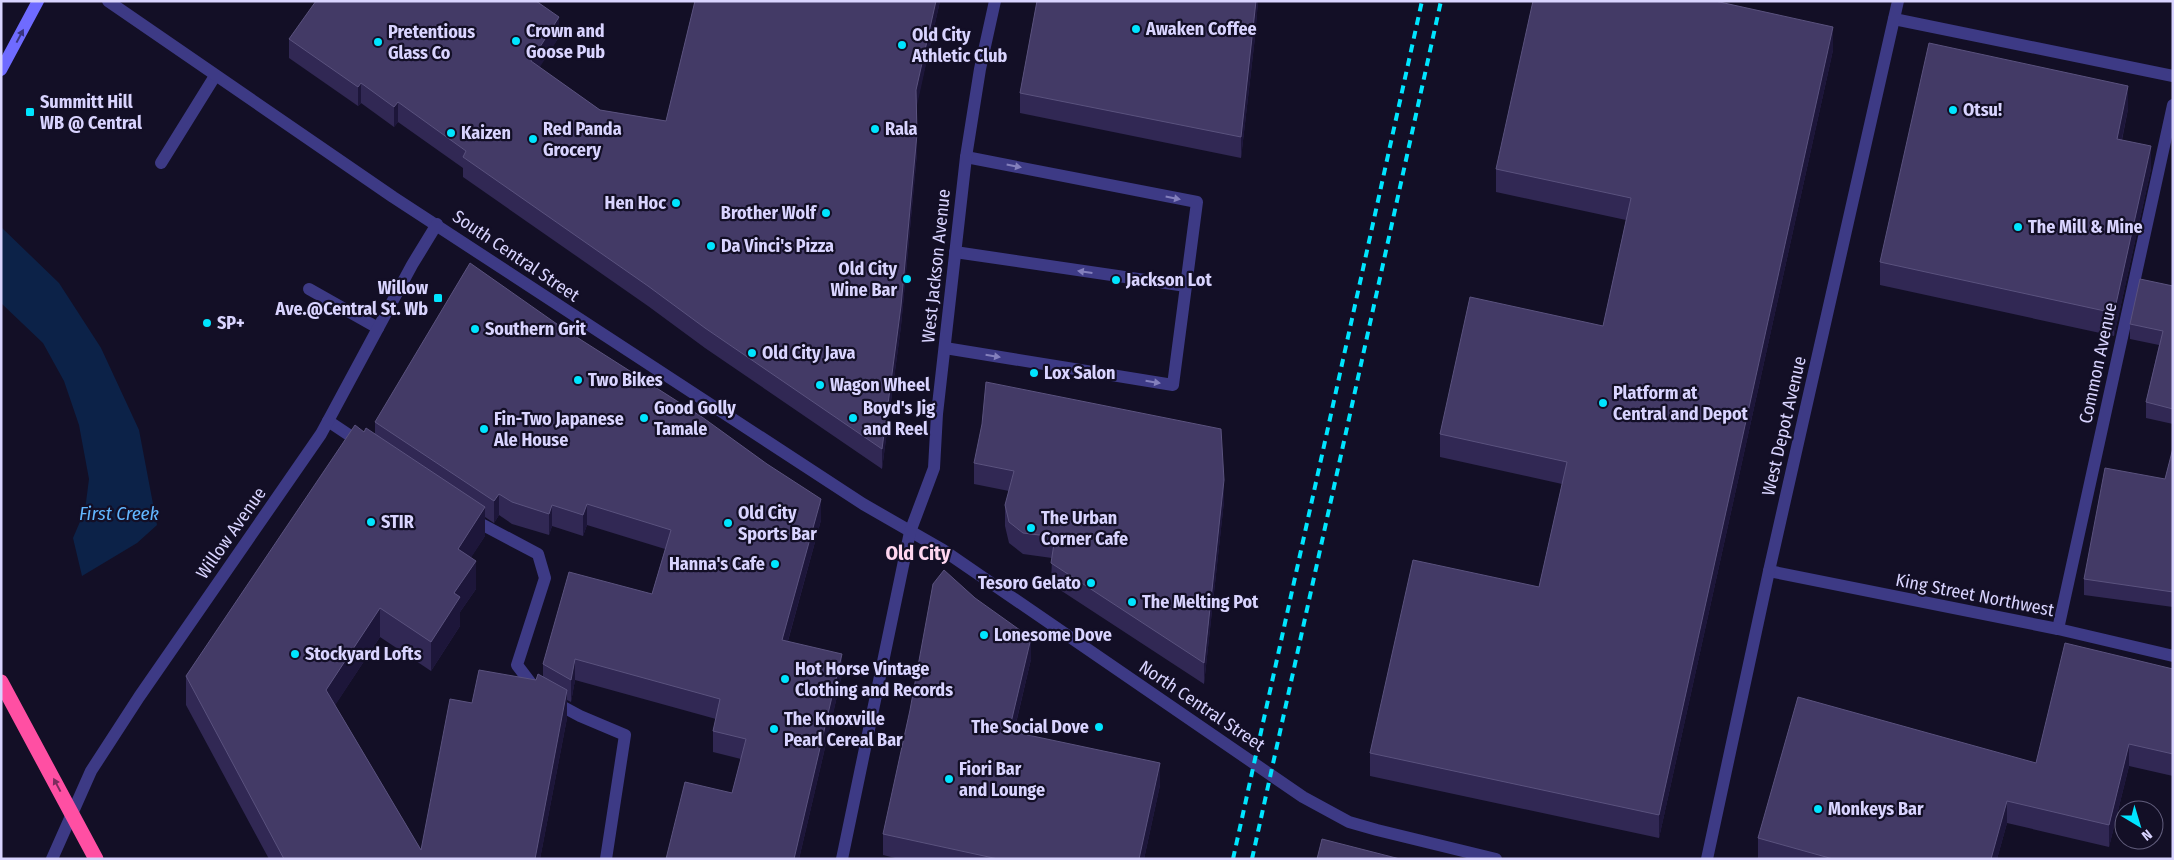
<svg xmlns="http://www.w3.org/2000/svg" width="2174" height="860" font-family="'Fira Sans Condensed',sans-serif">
<rect width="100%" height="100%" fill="#130f26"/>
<path fill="#0c2248" d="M 1,227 L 59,283 L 101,348 L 139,430 L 157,525 L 137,543 L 82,576 L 73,538 L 85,510 L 89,479 L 79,425 L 64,381 L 43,343 L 1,303 Z"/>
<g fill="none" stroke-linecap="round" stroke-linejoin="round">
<g stroke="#3d3a85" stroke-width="12">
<path d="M 161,163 L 215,76"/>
<path d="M 955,252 L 1186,286"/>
<path d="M 309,289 L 378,328"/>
<path d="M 945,348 L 1173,385 L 1197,202 L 966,157"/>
<path d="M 328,421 L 361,443"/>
<path d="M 470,518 L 538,554 L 545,578 L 517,665 L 539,694 L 580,716 L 625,735 L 606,859"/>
<path d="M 2058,629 L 2173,105"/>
</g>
<g stroke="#3d3a85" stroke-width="12">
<path d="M 108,1 L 393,197 L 863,504 L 943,550 L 1303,797 L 1349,822 L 1377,830 L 1496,859"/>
<path d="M 1894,19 L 2173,76"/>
<path d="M 1769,571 L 2058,629 L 2173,656"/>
<path d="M 52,859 L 91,771 L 139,697 L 321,434 L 412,265 L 437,224"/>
<path d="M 842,859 L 910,532 L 934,468 L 937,414 L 966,157 L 980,69 L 995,1"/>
<path d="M 1707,859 L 1769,571 L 1898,1"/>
</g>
<path stroke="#6f6bff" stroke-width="12" d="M 1,70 L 38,1"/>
<g stroke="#00e5ff" stroke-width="4" stroke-dasharray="8 6" stroke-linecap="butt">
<path d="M 1233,859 L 1422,1"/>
<path d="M 1252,859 L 1441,1"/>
</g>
<path stroke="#ff4fa3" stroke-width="15" d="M 1,682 L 96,859"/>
</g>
<g fill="#312854" fill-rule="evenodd">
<path d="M 695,1 L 940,1 L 916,107 L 917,153 L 901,326 L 882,469 L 705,348 L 648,306 L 463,177 L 463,168 L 398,122 L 394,127 L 361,103 L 358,106 L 289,58 L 289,39 L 559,37 L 539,67 L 600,110 L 666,121 Z"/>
<path d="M 1037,1 L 1258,1 L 1255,37 L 1241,158 L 1020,113 L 1020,93 Z"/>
<path d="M 1833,50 L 1659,838 L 1370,776 L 1370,753 L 1539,587 L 1562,484 L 1440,457 L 1440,434 L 1603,326 L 1626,220 L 1496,192 L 1496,169 Z"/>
<path d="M 2128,109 L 2122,140 L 2151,169 L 2114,336 L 1880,285 L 1880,262 Z"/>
<path d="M 2173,286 L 2173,424 L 2146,418 L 2146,402 L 2159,345 L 2130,339 L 2130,324 Z"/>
<path d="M 375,422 L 821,520 L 788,641 L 842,675 L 799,859 L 666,859 L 732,793 L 741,759 L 713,752 L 713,731 L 716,719 L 575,680 L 571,702 L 567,700 L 567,718 L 540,859 L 269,859 L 186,705 L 186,676 L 364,432 L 375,434 ZM 499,515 L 512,524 L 549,535 L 552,526 L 583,536 L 587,525 L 665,549 L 652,594 L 543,664 L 543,677 L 536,680 L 472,703 L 421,850 L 335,705 L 380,637 L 431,671 L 460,626 L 460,612 L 476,589 L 471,557 L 485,536 L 485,517 L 494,523 Z"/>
<path d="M 2173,448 L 2173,607 L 2084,595 L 2084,579 L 2165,479 Z"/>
<path d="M 974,463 L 1224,501 L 1204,684 L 1051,584 L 1052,558 L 1023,554 L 1009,543 L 1005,526 L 1005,505 L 1009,491 L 974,484 Z"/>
<path d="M 1031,659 L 1014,732 L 1160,785 L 1144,859 L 899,859 L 883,855 L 883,834 Z"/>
<path d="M 2173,669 L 2173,776 L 2129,766 L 2109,847 L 2007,823 L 1997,859 L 1758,859 L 1758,838 L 2036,763 Z"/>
</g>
<g fill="#1d163a">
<path d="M 936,1 L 940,1 L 916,110 L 916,90 Z"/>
<path d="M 1256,1 L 1258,1 L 1255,37 L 1241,158 L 1241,137 Z"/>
<path d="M 559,17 L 559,37 L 531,81 L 531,61 Z"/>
<path d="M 1833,27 L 1833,50 L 1659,838 L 1659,815 Z"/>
<path d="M 361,83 L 361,103 L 358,106 L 358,87 Z"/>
<path d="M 2128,86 L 2128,109 L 2117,162 L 2117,139 Z"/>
<path d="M 398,102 L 398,122 L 394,127 L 394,107 Z"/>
<path d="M 917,134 L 917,153 L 901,326 L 882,469 L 882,449 Z"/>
<path d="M 2151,146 L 2151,169 L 2114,336 L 2114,313 Z"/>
<path d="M 1224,480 L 1224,501 L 1204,684 L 1204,663 Z"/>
<path d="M 499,494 L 499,515 L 494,523 L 494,501 Z"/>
<path d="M 821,499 L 821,520 L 782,662 L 782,640 Z"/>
<path d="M 587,504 L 587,525 L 583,536 L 583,515 Z"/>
<path d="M 552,505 L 552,526 L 549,535 L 549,514 Z"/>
<path d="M 485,507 L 485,536 L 458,578 L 458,549 Z"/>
<path d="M 476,561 L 476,589 L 460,612 L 460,626 L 431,671 L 431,642 L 454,593 Z"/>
<path d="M 380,608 L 380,637 L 326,719 L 326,690 Z"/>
<path d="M 1031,638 L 1031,659 L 1009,752 L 1009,731 Z"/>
<path d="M 842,654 L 842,675 L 799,859 L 794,859 Z"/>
<path d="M 575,659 L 575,680 L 571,702 L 571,680 Z"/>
<path d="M 567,690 L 567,718 L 540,859 L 535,859 Z"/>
<path d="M 2129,744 L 2129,766 L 2109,847 L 2109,825 Z"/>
<path d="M 1160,763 L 1160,785 L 1144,859 L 1139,859 Z"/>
<path d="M 2007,801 L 2007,823 L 1997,859 L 1991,859 Z"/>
</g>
<g fill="#433a66" stroke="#5a527e">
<path d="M 316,1 L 536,1 L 559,17 L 531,61 L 600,110 L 666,121 L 695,1 L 936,1 L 916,90 L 917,134 L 901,306 L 882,449 L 705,328 L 648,286 L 463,157 L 466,151 L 398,102 L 394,107 L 361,83 L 358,87 L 289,39 Z"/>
<path d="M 1037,1 L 1256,1 L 1241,137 L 1020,93 Z"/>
<path d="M 1533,1 L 1715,1 L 1833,27 L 1659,815 L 1370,753 L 1413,560 L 1539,587 L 1567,462 L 1440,434 L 1470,297 L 1603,326 L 1631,198 L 1496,169 Z"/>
<path d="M 1929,43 L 2128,86 L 2117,139 L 2151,146 L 2114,313 L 1880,262 Z"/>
<path d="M 470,263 L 564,329 L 702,417 L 767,464 L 821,499 L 782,640 L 842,654 L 794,859 L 666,859 L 685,782 L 732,793 L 746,739 L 713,731 L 720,699 L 575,659 L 571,680 L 543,664 L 569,572 L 652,594 L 671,530 L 587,504 L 583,515 L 552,505 L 549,514 L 512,502 L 499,494 L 494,501 L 375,422 Z"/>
<path d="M 2140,279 L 2173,286 L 2173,409 L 2146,402 L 2163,331 L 2130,324 Z"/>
<path d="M 986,382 L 1221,429 L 1224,480 L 1204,663 L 1051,563 L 1055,537 L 1023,533 L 1009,522 L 1005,505 L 1014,471 L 974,463 L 982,424 Z"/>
<path d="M 355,425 L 364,432 L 366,428 L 485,507 L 458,549 L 476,561 L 454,593 L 460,597 L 431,642 L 380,608 L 326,690 L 421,850 L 450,699 L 472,703 L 479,670 L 536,680 L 538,674 L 567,690 L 535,859 L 284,859 L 186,676 Z"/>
<path d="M 2173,448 L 2173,592 L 2084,579 L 2105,468 L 2165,479 Z"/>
<path d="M 944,570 L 975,598 L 1031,638 L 1009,731 L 1160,763 L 1139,859 L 998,859 L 883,834 L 910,710 L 933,584 Z"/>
<path d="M 2065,643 L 2173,669 L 2173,754 L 2129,744 L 2109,825 L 2007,801 L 1991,859 L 1833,859 L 1758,838 L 1798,697 L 2036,763 Z"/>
<path d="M 1322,839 L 1400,859 L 1317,859 Z"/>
</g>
<defs><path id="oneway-solid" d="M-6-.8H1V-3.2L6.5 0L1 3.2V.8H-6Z" transform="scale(1.25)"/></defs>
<use fill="#38347d" href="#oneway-solid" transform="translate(20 36) rotate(-62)"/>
<g fill="#837fbc">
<use href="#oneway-solid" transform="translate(1014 166) rotate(11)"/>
<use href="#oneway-solid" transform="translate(1173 198) rotate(11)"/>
<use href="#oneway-solid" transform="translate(1085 272) rotate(-172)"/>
<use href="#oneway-solid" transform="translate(993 356) rotate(9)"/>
<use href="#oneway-solid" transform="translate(1153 382) rotate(9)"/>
</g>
<use fill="#7d2c5e" href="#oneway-solid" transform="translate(57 785) rotate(-118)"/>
<g fill="#00e5ff" stroke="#130f26" stroke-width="2">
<circle cx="1136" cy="29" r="5"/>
<circle cx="516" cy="41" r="5"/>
<circle cx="378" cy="42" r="5"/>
<circle cx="902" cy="45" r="5"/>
<circle cx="1953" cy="110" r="5"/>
<rect x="25" y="107" width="10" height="10" rx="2.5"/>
<circle cx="875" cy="129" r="5"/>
<circle cx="451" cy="133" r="5"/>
<circle cx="533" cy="139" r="5"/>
<circle cx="676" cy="203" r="5"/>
<circle cx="826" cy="213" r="5"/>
<circle cx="2018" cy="227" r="5"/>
<circle cx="711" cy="246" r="5"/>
<circle cx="907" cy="279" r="5"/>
<circle cx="1116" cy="280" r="5"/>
<rect x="433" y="293" width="10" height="10" rx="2.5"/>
<circle cx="207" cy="323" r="5"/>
<circle cx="475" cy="329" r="5"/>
<circle cx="752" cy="353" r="5"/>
<circle cx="1034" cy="373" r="5"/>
<circle cx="578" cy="380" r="5"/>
<circle cx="820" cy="385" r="5"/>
<circle cx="1603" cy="403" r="5"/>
<circle cx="644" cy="418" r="5"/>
<circle cx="853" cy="418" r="5"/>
<circle cx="484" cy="429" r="5"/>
<circle cx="371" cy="522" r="5"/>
<circle cx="728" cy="523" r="5"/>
<circle cx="1031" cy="528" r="5"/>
<circle cx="775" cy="564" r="5"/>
<circle cx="1091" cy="583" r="5"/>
<circle cx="1132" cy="602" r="5"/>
<circle cx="984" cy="635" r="5"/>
<circle cx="295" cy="654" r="5"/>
<circle cx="785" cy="679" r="5"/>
<circle cx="1099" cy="727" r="5"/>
<circle cx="774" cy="729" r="5"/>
<circle cx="949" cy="779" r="5"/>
<circle cx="1818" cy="809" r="5"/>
</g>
<g text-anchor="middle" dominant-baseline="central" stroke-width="4.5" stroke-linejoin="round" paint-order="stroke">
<g font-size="18" font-weight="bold" fill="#d9d4ff" stroke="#130f26" text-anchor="start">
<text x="1146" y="29">Awaken Coffee</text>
<text x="526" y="31">Crown and<tspan x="526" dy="21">Goose Pub</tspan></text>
<text x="388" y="32">Pretentious<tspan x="388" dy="21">Glass Co</tspan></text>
<text x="912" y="35">Old City<tspan x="912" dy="21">Athletic Club</tspan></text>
<text x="40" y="102">Summitt Hill<tspan x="40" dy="21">WB @ Central</tspan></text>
<text x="1963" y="110">Otsu!</text>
<text x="543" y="129">Red Panda<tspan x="543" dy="21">Grocery</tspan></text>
<text x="885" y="129">Rala</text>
<text x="461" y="133">Kaizen</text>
<text x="666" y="203" text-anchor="end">Hen Hoc</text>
<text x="816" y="213" text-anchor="end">Brother Wolf</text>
<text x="2028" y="227">The Mill &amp; Mine</text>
<text x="721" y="246">Da Vinci's Pizza</text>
<text x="897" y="269" text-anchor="end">Old City<tspan x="897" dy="21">Wine Bar</tspan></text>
<text x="1126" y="280">Jackson Lot</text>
<text x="428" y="288" text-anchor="end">Willow<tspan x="428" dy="21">Ave.@Central St. Wb</tspan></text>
<text x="217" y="323">SP+</text>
<text x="485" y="329">Southern Grit</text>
<text x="762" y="353">Old City Java</text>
<text x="1044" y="373">Lox Salon</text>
<text x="588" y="380">Two Bikes</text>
<text x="830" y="385">Wagon Wheel</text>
<text x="1613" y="393">Platform at<tspan x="1613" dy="21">Central and Depot</tspan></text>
<text x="654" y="408">Good Golly<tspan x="654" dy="21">Tamale</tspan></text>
<text x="863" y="408">Boyd's Jig<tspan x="863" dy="21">and Reel</tspan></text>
<text x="494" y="419">Fin-Two Japanese<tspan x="494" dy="21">Ale House</tspan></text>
<text x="738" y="513">Old City<tspan x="738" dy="21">Sports Bar</tspan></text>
<text x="1041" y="518">The Urban<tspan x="1041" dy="21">Corner Cafe</tspan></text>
<text x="381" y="522">STIR</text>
<text x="765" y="564" text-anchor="end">Hanna's Cafe</text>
<text x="1081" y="583" text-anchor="end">Tesoro Gelato</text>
<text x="1142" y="602">The Melting Pot</text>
<text x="994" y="635">Lonesome Dove</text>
<text x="305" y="654">Stockyard Lofts</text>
<text x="795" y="669">Hot Horse Vintage<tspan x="795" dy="21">Clothing and Records</tspan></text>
<text x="784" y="719">The Knoxville<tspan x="784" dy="21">Pearl Cereal Bar</tspan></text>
<text x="1089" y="727" text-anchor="end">The Social Dove</text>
<text x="959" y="769">Fiori Bar<tspan x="959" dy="21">and Lounge</tspan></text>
<text x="1828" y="809">Monkeys Bar</text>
</g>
<g font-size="18" fill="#d9d4ff" stroke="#130f26">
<text transform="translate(516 256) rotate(34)">South Central Street</text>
<text transform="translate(936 266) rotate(-84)">West Jackson Avenue</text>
<text transform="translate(2098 363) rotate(-78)">Common Avenue</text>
<text transform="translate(1784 426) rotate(-77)">West Depot Avenue</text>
<text transform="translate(231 533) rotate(-55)">Willow Avenue</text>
<text transform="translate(1975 595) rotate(11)">King Street Northwest</text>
<text transform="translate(1202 706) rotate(34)">North Central Street</text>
</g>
<g font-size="19" font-style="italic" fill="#62b6ff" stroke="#130f26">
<text x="119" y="513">First Creek</text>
</g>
<g font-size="20" font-weight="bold" fill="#ffd6f0" stroke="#130f26">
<text x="918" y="553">Old City</text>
</g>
</g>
<rect width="2174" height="860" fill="none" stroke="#d9d4ff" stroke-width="5"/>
<g transform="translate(2139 825) rotate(142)"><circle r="24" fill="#130f26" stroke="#625e7d"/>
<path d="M0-4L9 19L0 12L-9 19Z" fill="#00e5ff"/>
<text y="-8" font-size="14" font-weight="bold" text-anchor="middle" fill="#d9d4ff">N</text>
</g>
</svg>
